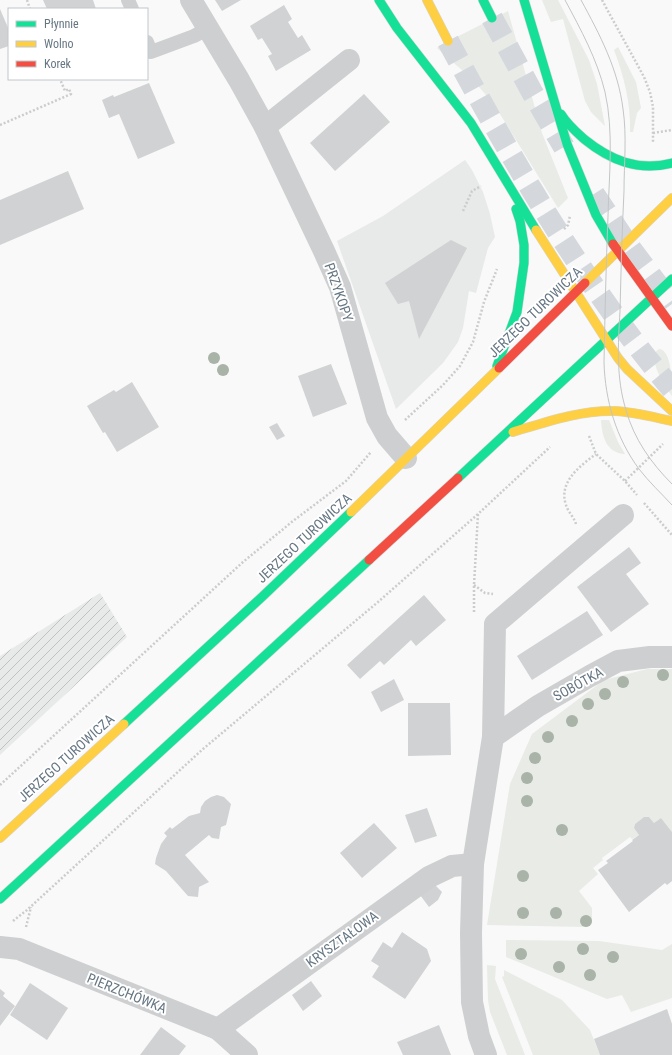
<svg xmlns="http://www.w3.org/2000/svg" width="672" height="1055" font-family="'Roboto Condensed',sans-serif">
<defs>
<pattern id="industrial-furrows" width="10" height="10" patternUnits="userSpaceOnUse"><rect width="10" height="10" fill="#e8e9e9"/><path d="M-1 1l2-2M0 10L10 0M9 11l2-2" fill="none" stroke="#c0c1c2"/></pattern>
</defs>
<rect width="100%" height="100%" fill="#f9f9f9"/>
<path fill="#e8e9e9" d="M 465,160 L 472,170 L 483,192 L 490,214 L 495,237 L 488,248 L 476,293 L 469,291 L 463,328 L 458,342 L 443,363 L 396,409 L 337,241 L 383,216 Z"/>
<path fill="url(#industrial-furrows)" d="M 100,593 L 127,637 L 0,755 L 0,656 Z"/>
<g fill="#e8ebe6">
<path d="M 542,0 L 558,0 L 589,60 L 597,84 L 605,126 L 591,112 L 585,101 L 563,19 L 551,22 Z"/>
<path d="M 508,11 L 542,133 L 568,198 L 558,208 L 500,114 L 486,95 L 473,80 L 437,48 L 439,46 Z"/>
<path d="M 618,47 L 636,82 L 641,108 L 637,113 L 633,132 L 630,132 C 631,104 624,76 614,50 Z"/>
<path d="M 659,349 C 672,350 672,383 672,396 C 666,387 645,357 659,349 Z"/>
<path d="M 601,420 L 609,420 L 618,442 L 625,454 C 606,453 602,436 601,420 Z"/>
<path d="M 647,669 L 672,669 L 672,832 L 661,818 L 654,823 L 649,817 L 644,817 L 635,824 L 634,828 L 639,835 L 632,839 L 630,837 L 602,858 L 603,860 L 593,868 L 598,874 L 579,891 L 592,908 L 592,924 L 587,927 L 487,925 L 510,784 L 532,734 L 604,680 Z"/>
<path d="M 506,940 L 599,941 L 662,950 L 672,944 L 672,998 L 631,1012 L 622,995 L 607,999 L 506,957 Z"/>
<path d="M 487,965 L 496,966 L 495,979 L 525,1055 L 507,1055 L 490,1012 L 488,1000 Z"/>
<path d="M 504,970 L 562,1000 L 590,1030 L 600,1055 L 533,1055 L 502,977 L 504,976 Z"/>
</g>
<g fill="#d0d2d3">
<path d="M 43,0 L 93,0 L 96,9 L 47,9 Z"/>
<path d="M 215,0 L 241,0 L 222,11 Z"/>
<path d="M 284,5 L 292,19 L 288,22 L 298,38 L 302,35 L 311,50 L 276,71 L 268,56 L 272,54 L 262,38 L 258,40 L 250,26 Z"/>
<path d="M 0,9 L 9,30 L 9,46 L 0,49 Z"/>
<path d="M 149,83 L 175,143 L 138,159 L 119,114 L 109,118 L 102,100 L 113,95 L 114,97 Z"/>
<path d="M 364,94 L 390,122 L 335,171 L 310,143 Z"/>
<path d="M 68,171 L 84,209 L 0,245 L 0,200 Z"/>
<path d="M 451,240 L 467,248 L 419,339 L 409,301 L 398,304 L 385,283 Z"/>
<path d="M 331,364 L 347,404 L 313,417 L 298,376 Z"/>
<path d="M 132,382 L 159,427 L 117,452 L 105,432 L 103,433 L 87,406 L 114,390 L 116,392 Z"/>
<path d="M 277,423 L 285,436 L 277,440 L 269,427 Z"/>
<path d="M 629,547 L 641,563 L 626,574 L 649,604 L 611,632 L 577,587 Z"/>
<path d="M 424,595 L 446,620 L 416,646 L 411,640 L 384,665 L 380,661 L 360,679 L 347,665 Z"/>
<path d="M 587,611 L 603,635 L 532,680 L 517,656 Z"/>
<path d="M 394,679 L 404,700 L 381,712 L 371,692 Z"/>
<path d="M 408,703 L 450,703 L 451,755 L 408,756 Z"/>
<path d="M 217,795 L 224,797 L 231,804 L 226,825 L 221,827 L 219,839 L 212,838 L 209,835 L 185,855 L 209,882 L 199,887 L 198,897 L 188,896 L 166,871 L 155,864 L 156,858 L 161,844 L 167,836 L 164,833 L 170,827 L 172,829 L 189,816 L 200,813 L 201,807 L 205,801 L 211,797 Z"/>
<path d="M 427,808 L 437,836 L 415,843 L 405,815 Z"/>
<path d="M 644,817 L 649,817 L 654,823 L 661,818 L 672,832 L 672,881 L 667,885 L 665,883 L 629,912 L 598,870 L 608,863 L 606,861 L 633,841 L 632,840 L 639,835 L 634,828 L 635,824 Z"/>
<path d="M 374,823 L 397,848 L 362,878 L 340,853 Z"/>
<path d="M 434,884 L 442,892 L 438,900 L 429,907 L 420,895 Z"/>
<path d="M 402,932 L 427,949 L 431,961 L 405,999 L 372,977 L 379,966 L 371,961 L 383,942 L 392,948 Z"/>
<path d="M 311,981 L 322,996 L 303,1011 L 292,995 Z"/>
<path d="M 30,983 L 68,1008 L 47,1040 L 10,1015 Z"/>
<path d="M 0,989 L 5,993 L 3,996 L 15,1006 L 0,1026 Z"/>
<path d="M 667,1009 L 672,1024 L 672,1055 L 600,1055 L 594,1039 Z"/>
<path d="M 439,1025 L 451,1055 L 403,1055 L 397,1042 Z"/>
<path d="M 161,1027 L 186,1046 L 179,1055 L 140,1055 Z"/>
</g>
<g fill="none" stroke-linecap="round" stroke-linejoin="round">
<g stroke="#d4d8dc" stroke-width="22" stroke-dasharray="22 11" stroke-linecap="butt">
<path d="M 492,18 L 532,92 L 564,147"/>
<path d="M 448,41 C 513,162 583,284 672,389"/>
<path d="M 594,194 L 628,245 L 672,304"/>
</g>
<defs>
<g id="fast">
<path d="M 379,0 L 397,28 L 471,123 L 536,230"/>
<path d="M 483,0 L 492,18"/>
<path d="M 524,0 L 567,144 L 596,215 L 613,244"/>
<path d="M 561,114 C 567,124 575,131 584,139 C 610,160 638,172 672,163"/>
<path d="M 497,366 L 517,312 L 524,263 L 524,245 L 520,221 L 516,209"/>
<path d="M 458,478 L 672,279"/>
<path d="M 124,724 L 263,596 L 351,512"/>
<path d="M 0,899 L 369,560"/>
</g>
<g id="slow">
<path d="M 427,0 L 448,41"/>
<path d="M 536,230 L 618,358 L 627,369 L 672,411"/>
<path d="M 585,283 L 672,198"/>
<path d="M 513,432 C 546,422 580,410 615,411 C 634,412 653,417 672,421"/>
<path d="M 351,512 L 499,368"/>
<path d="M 0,838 L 124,724"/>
</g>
<g id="jam">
<path d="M 613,244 L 672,326"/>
<path d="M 499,368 L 585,283"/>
<path d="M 369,560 L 458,478"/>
</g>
</defs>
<use href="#fast" stroke="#d5d6d7" stroke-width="10"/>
<use href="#slow" stroke="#d5d6d7" stroke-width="10"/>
<use href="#jam" stroke="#d5d6d7" stroke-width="10"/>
<g stroke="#cbcccd" stroke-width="2.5" stroke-dasharray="2 2" stroke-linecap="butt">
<path d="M 27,0 L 30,9"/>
<path d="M 602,0 L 644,77 L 650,92 L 653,107 L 653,143"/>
<path d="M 0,125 L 71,94 L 69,89 L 65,91 L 60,79"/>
<path d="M 653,133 L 672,130"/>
<path d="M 463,211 L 472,191 L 481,186"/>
<path d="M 564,229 L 568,225 L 570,216"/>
<path d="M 405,420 L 443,385 L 460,366 L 473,342 L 484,302 L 497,269"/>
<path d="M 589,436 L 596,454 L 625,481 L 637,495"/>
<path d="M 625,481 L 663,444"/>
<path d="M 644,503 L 672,535"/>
<path d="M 576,524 C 574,517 568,512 566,505 C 558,482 580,466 596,454"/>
<path d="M 474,585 L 485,593 L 493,594"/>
<path d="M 474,612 L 474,585 L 478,514"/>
<path d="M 0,785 L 243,562 L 293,521 L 346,481 L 371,452"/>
<path d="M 13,921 L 27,910 L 203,749 L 378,602 L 478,514 L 550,447"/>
<path d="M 26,927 L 31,907"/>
</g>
<g stroke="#cecfd0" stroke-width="14">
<path d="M 128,0 L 132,9"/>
<path d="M 147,42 L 151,52 L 194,36 L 207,29"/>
</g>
<g stroke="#cecfd0" stroke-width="22">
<path d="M 191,0 L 239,80 L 265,127 L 324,251 L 340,287 L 377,418 L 387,436 L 406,458"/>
<path d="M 265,127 L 349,60"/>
<path d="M 493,737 L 538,706 L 590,676 L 618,661 L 650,657 L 672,657"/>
<path d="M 0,947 L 19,949 L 218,1029 L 247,1055"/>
<path d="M 218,1029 L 429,877 L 452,866 L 473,864"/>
<path d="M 486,1055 L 479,1036 L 472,1002 L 471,933 L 473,864 L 493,737 L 495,624 L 623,515"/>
</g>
<use href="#fast" stroke="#16e098" stroke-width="9"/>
<use href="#slow" stroke="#ffcf43" stroke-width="9"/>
<use href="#jam" stroke="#f24e42" stroke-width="9"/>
<g stroke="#c3c5c6" stroke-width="1">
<path d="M 565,0 C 581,30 597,59 605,92 C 614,132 609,175 608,216 C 606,265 605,313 604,362 C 605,400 616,438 639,469 C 649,482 661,493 672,505"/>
<path d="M 581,0 C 600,35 618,69 623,109 C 627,136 624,164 624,191 C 622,231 621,271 620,311 C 618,345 616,378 626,410 C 634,439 651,463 672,484"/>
</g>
</g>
<g fill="#a9b3a7">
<circle cx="214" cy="358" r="6"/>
<circle cx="223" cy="370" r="6"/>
<circle cx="663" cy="675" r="6"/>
<circle cx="623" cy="682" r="6"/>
<circle cx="605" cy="694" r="6"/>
<circle cx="588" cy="704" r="6"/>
<circle cx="572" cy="721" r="6"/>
<circle cx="548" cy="737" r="6"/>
<circle cx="535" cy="758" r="6"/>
<circle cx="527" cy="778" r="6"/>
<circle cx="527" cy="801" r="6"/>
<circle cx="562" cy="830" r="6"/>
<circle cx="523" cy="876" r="6"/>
<circle cx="523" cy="913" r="6"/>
<circle cx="556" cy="913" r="6"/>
<circle cx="586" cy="921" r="6"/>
<circle cx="583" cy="949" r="6"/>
<circle cx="521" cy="954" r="6"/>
<circle cx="613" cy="957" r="6"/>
<circle cx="559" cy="967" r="6"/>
<circle cx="590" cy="975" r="6"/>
</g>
<g text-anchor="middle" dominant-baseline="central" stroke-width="4" stroke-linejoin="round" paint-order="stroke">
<g font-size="14" fill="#657683" stroke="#fff">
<text transform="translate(339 292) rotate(71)">PRZYKOPY</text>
<text transform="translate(535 312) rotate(-44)">JERZEGO TUROWICZA</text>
<text transform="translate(304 538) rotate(-43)">JERZEGO TUROWICZA</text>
<text transform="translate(578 684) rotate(-29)">SOBÓTKA</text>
<text transform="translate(66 758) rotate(-42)">JERZEGO TUROWICZA</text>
<text transform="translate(342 939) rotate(-36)">KRYSZTAŁOWA</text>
<text transform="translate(127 993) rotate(22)">PIERZCHÓWKA</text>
</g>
</g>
<rect x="8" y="8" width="140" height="72" fill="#ffffff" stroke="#c1c8cd"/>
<rect x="16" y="21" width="20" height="6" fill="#16e098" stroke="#c1c8cd"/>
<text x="44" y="28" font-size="12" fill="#657683">Płynnie</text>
<rect x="16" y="41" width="20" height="6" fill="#ffcf43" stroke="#c1c8cd"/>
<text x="44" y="48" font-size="12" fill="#657683">Wolno</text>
<rect x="16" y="61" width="20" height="6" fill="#f24e42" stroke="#c1c8cd"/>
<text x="44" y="68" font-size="12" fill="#657683">Korek</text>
</svg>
